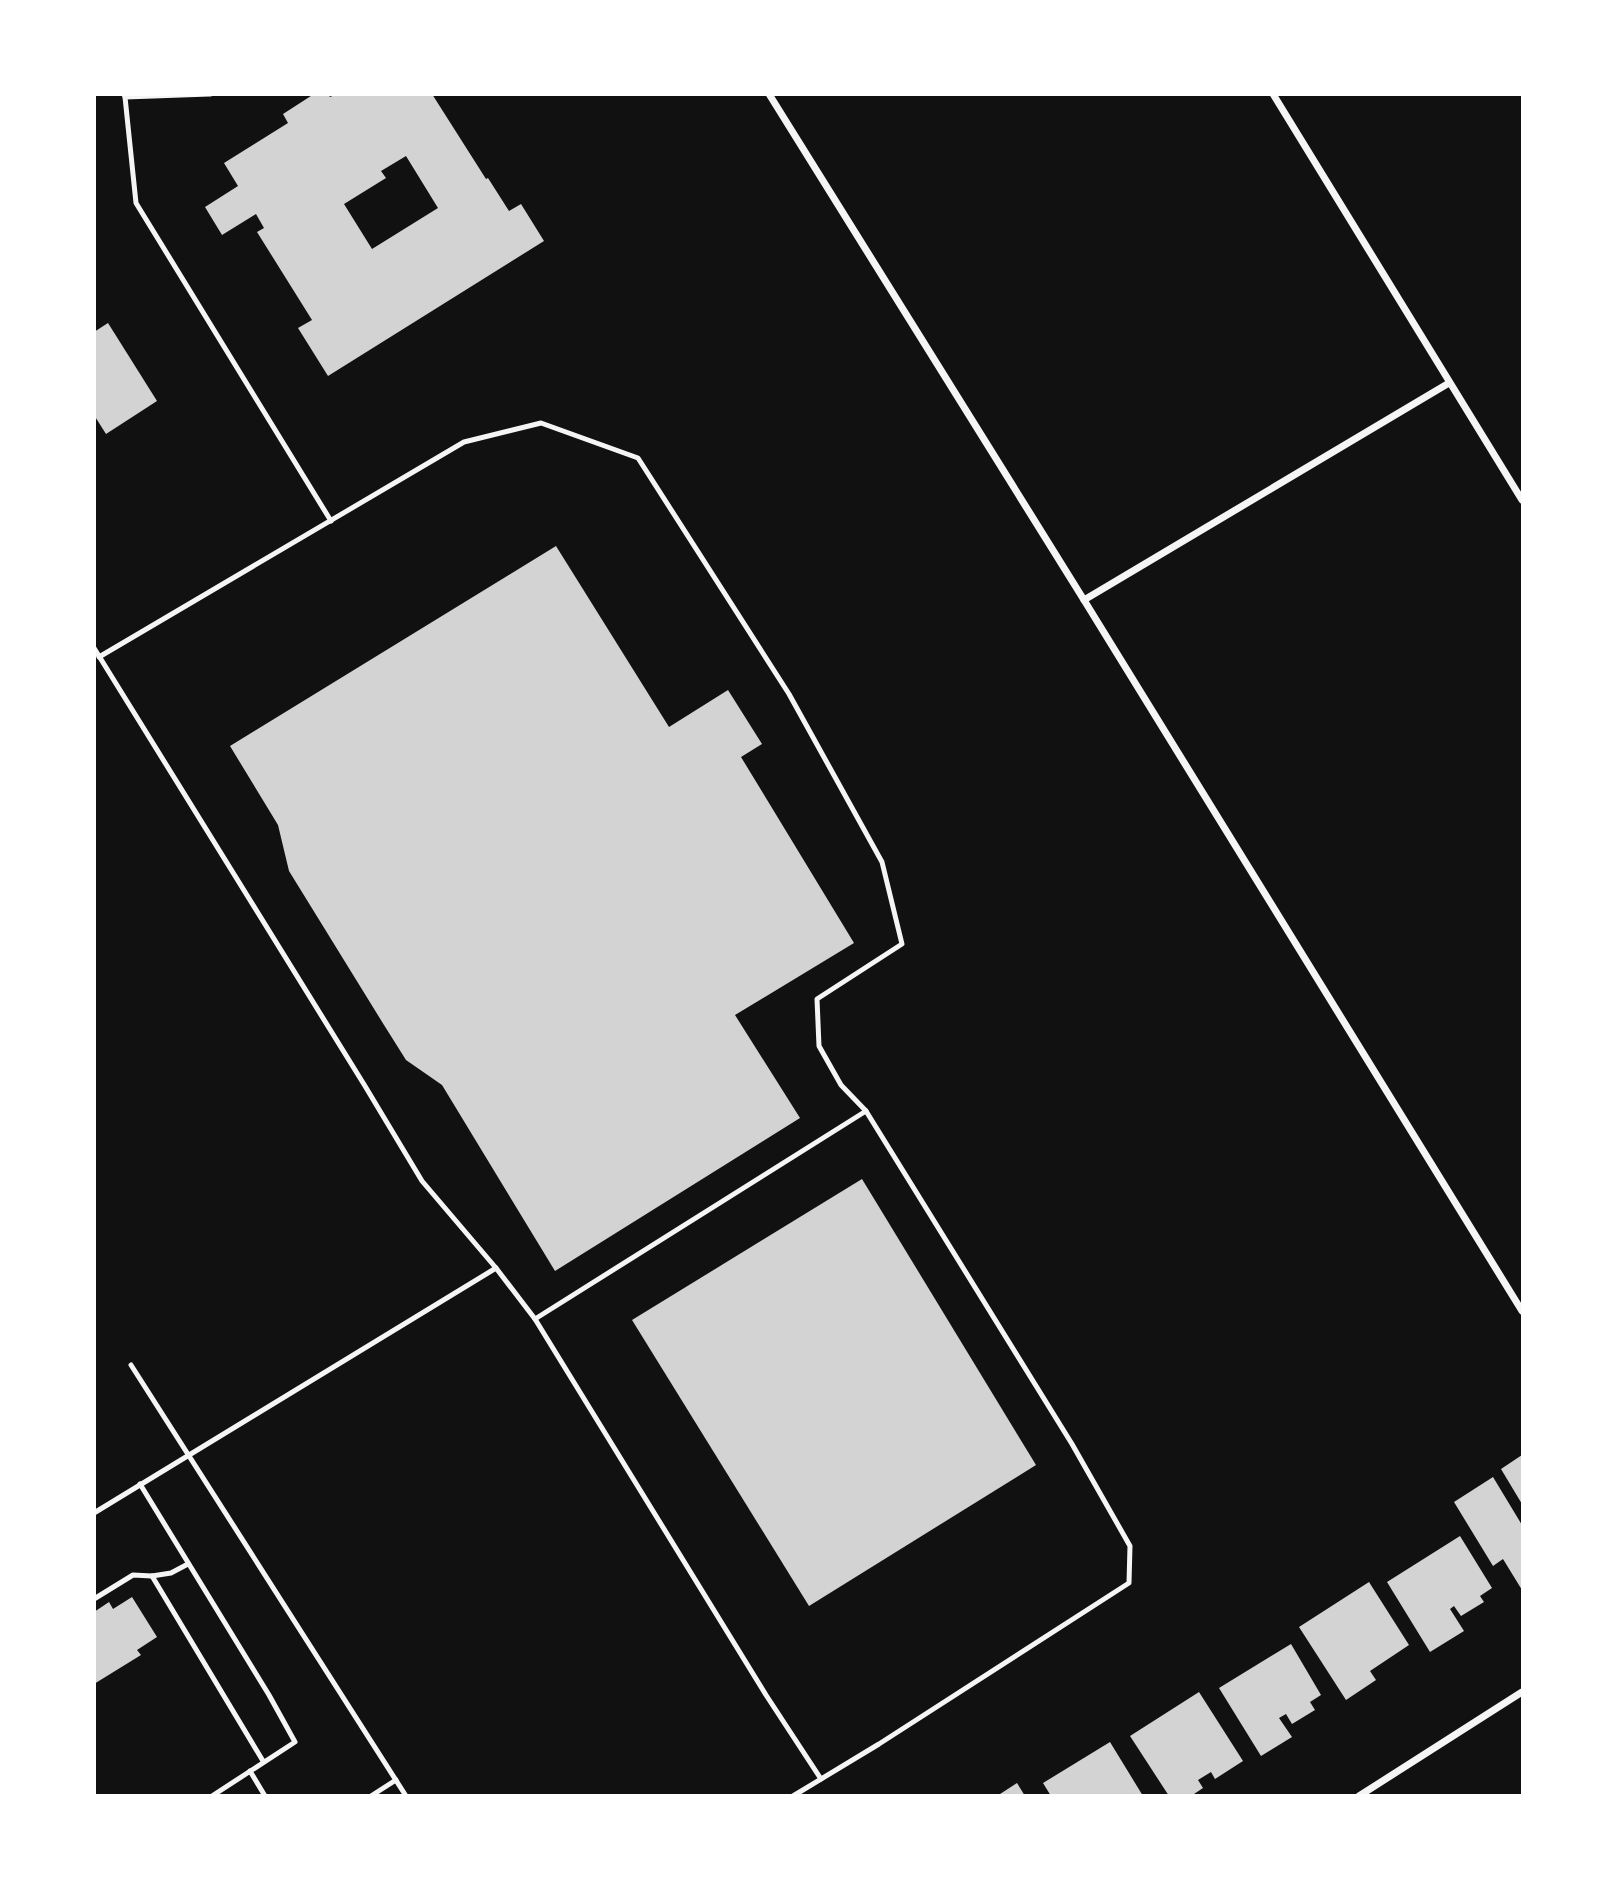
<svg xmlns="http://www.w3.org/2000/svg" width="1617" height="1890" font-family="Helvetica,sans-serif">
<rect width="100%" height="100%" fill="#111"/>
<g fill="#d3d3d3" fill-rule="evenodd">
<path d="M 314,94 L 328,94 L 330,97 L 337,94 L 432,94 L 486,179 L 488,178 L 509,211 L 521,204 L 544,241 L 328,376 L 298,328 L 312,320 L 257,232 L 264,228 L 256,214 L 222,235 L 205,207 L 238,186 L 224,163 L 288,123 L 283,114 ZM 406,156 L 438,208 L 372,249 L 344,204 L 386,178 L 381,171 Z"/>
<path d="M 108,323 L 157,401 L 106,434 L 94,415 L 94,332 Z"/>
<path d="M 556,546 L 669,727 L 728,690 L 762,744 L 741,757 L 854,943 L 735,1015 L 800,1118 L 555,1271 L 442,1085 L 406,1060 L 384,1025 L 289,871 L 278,825 L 230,746 Z"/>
<path d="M 862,1179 L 1036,1465 L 809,1606 L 632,1320 Z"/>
<path d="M 1522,1455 L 1522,1504 L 1501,1469 Z"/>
<path d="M 1493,1477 L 1522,1525 L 1522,1590 L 1503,1559 L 1493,1566 L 1454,1502 Z"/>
<path d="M 1460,1536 L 1492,1588 L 1480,1596 L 1484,1602 L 1461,1616 L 1454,1606 L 1450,1609 L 1464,1631 L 1430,1652 L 1387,1582 Z"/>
<path d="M 1369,1582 L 1409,1645 L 1370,1671 L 1376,1680 L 1346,1700 L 1299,1627 Z"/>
<path d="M 132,1597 L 157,1637 L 137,1650 L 141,1655 L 94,1684 L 94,1612 L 109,1602 L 113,1609 Z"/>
<path d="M 1291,1644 L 1321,1695 L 1310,1702 L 1315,1710 L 1292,1724 L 1286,1714 L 1279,1718 L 1292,1737 L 1261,1756 L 1219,1688 Z"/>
<path d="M 1199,1692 L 1243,1761 L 1215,1779 L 1211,1772 L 1198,1780 L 1203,1788 L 1191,1796 L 1169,1796 L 1130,1736 Z"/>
<path d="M 1110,1742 L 1143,1796 L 1051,1796 L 1043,1783 Z"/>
<path d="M 1017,1783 L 1025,1796 L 997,1796 Z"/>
</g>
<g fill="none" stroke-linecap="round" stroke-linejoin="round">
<g stroke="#f5f5f5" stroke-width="5">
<path d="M 124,94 L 125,97 L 136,203 L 331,521"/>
<path d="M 125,97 L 210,94"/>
<path d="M 94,648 L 365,1086 L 422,1181 L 496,1268 L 535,1319 L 766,1695 L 821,1779"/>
<path d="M 99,657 L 464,442 L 541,423 L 638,458 L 789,694 L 882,862 L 902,944 L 817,999 L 819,1046 L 841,1085 L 866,1111 L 1072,1444 L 1130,1546 L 1129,1583 L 879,1744 L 793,1796"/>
<path d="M 535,1319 L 866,1111"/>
<path d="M 131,1365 L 406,1796"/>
<path d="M 140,1484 L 269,1695 L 295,1742 L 212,1796"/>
<path d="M 94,1513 L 496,1268"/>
<path d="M 152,1576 L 263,1761"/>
<path d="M 94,1599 L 133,1575 L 152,1576 L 171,1573 L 188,1564"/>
<path d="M 250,1771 L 265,1796"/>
<path d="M 371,1796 L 396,1780"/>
</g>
<g stroke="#f5f5f5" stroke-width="7">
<path d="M 769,94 L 1084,600 L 1522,1311"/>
<path d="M 1273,94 L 1522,500"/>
<path d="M 1084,600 L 1449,383"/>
<path d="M 1359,1796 L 1522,1692"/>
</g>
</g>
<rect width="1617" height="1890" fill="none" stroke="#ffffff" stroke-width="192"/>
</svg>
